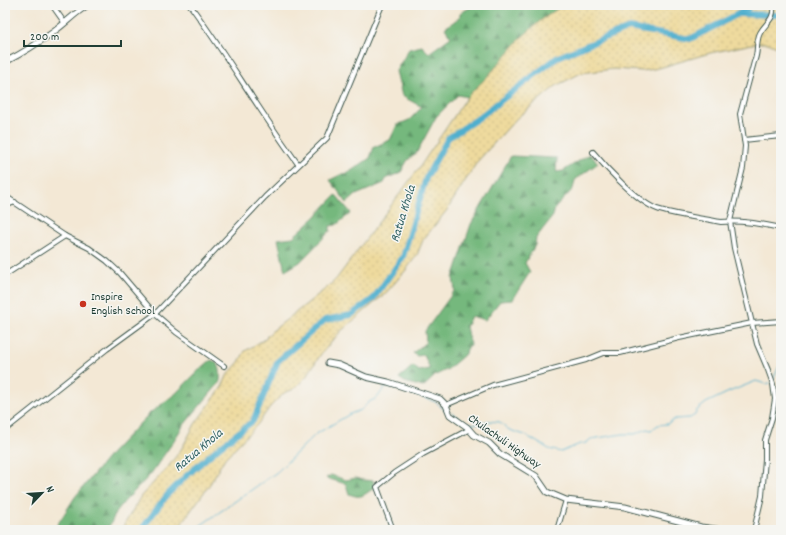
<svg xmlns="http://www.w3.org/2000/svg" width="786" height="535" font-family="Dekko,sans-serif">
<defs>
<pattern id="forest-firs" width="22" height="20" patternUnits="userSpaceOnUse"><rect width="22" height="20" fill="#74b87d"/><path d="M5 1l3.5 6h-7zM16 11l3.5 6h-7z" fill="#5f9767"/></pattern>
<pattern id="sand-dots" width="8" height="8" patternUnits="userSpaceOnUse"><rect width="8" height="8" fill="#eeda9e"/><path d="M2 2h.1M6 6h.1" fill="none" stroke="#ccbc89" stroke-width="1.8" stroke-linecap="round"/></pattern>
</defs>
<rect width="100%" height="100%" fill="#f6f6f2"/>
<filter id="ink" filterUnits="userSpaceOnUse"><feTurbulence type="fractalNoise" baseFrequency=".025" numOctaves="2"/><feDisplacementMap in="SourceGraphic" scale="8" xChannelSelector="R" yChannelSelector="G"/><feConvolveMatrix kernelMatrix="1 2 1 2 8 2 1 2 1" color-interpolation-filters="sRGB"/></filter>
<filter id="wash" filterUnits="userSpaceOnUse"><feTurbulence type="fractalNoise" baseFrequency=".012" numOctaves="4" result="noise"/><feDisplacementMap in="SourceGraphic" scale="16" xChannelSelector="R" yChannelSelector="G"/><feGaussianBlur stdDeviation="0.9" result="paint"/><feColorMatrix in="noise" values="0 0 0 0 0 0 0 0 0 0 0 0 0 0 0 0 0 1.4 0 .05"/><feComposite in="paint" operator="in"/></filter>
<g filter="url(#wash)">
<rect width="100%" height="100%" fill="#f3e8d5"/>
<g fill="url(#forest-firs)" stroke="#4a7a58">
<path d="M 475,5 L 563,5 L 540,21 L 488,76 L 467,97 L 458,95 L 436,117 L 417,152 L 407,161 L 401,172 L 386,179 L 384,183 L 356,195 L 347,203 L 330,180 L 342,174 L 348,173 L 370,158 L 374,147 L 390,140 L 397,125 L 409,120 L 422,107 L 402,96 L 396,71 L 409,49 L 422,46 L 429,53 L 451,37 L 445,28 L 460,17 L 460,13 Z"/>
<path d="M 590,154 L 598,163 L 575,180 L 573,189 L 555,208 L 553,216 L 536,238 L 535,245 L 525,263 L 530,272 L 512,300 L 500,301 L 485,320 L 471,316 L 466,327 L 470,344 L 464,355 L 448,369 L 436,375 L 423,387 L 405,382 L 399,378 L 413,366 L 419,371 L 430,369 L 424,355 L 417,356 L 413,353 L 426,342 L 425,331 L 455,290 L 453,278 L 471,224 L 511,156 L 557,158 L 556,172 L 563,171 Z"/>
<path d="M 336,195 L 351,213 L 336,225 L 330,226 L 330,231 L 300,262 L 285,271 L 278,239 L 293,237 L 314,218 Z"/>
<path d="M 211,360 C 222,364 220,372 220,382 L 183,426 L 171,445 L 150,475 L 124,502 L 116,512 L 111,523 L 106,530 L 54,530 L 75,497 L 112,452 L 150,413 L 175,394 L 200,369 Z"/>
<path d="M 331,475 L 346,480 L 356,478 L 363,480 L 374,481 L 373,489 C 363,495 362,499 349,494 L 346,484 L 326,478 Z"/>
</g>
<path fill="url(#sand-dots)" stroke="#868c69" d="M 563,5 L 781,5 L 781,49 L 768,43 L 757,43 L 710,53 L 659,68 L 643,71 L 614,69 L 581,73 L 556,86 L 517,118 L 477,162 L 447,210 L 423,240 L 417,255 L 406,270 L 386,293 L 341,331 L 321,354 L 306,377 L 294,389 L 284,393 L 270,407 L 257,425 L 225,458 L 210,484 L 177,530 L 121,530 L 141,496 L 168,467 L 182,448 L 195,424 L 222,387 L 228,374 L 239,362 L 245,351 L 263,340 L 271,332 L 329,286 L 337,278 L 419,168 L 467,97 L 488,76 L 521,38 L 540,21 Z"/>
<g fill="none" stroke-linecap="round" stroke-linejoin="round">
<g stroke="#4fafce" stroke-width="1">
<path d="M 773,380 L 781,362 L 780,345 L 781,344"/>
<path d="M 452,413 L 467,423 L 473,424 L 488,421 L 500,422 L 509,430 L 525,435 L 549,449 L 561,452 L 580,444 L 586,443 L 591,439 L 623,434 L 635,434 L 647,429 L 651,430 L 658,425 L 667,424 L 675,419 L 690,418 L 695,415 L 697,410 L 706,403 L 729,392 L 756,381 L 766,384 L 770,383"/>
<path d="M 194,530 L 277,472 L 316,434 L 350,414 L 361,410 L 369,402 L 377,398 L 383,390 L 387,387 L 393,387 L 436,402 L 445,411"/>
</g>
<g stroke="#4fafce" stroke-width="6">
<path d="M 739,14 L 781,15"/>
<path d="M 141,530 L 168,494 L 185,477 L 217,449 L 253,421 L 278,361 L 325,320 L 351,315 L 373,299 L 403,257 L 426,178 L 448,138 L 477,119 L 558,57 L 629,28 L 690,39 L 738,14 L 753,5"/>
</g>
</g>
</g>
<g filter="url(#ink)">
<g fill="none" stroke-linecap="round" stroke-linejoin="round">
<defs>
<g id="minor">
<path d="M 52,5 L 64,22"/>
<path d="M 190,5 C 228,57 260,112 298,164"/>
<path d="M 744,140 L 781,136"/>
<path d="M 593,152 C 607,169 639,204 660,210 C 680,216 701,218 721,222 C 741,220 761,224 781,228"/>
<path d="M 5,196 L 65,236 L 89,248 L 107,261 L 120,273 L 155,314 L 176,332 L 224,366"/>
<path d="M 5,206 L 15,202"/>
<path d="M 5,275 L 65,236"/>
<path d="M 446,405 L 493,385 L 586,360 L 603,353 L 620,353 L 679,338 L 752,323 L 781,321"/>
<path d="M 5,430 L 107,349 L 155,314 L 265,197 L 327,138 L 382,5"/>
<path d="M 393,530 L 377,487 L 394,473 L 423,454 L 468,430"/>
<path d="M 557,530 L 566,500"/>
<path d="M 754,530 L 762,496 L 765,459 L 765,440 L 772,418 L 775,399 L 773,384 L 768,370 L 757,344 L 734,248 L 730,221 L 743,168 L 745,146 L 740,114 L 754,62 C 759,52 755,43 760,33 C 766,22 775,20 773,5"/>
</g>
<g id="tertiary">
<path d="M 5,62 C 23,53 40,42 56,30 C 67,22 76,12 88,5"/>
<path d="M 328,363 L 339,365 L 366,377 L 388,382 L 440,399 L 446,405 L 450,415 L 467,427 L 474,435 L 489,443 L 500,454 L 536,476 L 547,492 L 566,500 L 625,507 L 701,527 L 722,530"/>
</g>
</defs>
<use href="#minor" stroke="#3f574c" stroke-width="6"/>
<use href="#tertiary" stroke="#3f574c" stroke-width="7"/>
<use href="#minor" stroke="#fff" stroke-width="4"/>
<use href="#tertiary" stroke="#fff" stroke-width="5"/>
</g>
</g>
<circle fill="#c8321e" stroke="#f6f6f2" stroke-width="1.5" cx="83" cy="304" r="4"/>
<g text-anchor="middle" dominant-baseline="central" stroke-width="3" stroke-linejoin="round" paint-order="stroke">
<g font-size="12" fill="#1f3d34" stroke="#f6f6f2" text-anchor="start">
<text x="91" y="297">Inspire<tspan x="91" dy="14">English School</tspan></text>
</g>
<g font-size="12" fill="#1f3d34" stroke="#f6f6f2">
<text transform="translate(504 442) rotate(35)">Chulachuli Highway</text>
</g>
<g font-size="13" font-style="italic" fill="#2d5f62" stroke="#f6f6f2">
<text transform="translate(404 214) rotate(-73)">Ratua Khola</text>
<text transform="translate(199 451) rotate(-40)">Ratua Khola</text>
</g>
</g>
<rect width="786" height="535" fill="none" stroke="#f6f6f2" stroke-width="20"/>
<g transform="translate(42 493) rotate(65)" stroke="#f6f6f2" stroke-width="3" paint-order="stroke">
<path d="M0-3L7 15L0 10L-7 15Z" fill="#1f3d34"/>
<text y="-6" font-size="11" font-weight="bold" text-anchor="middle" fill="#1f3d34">N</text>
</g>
<path d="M24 40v6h97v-6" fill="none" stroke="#1f3d34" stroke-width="2"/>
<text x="30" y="40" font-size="12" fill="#1f3d34" stroke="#f6f6f2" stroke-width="3" paint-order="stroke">200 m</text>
</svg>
